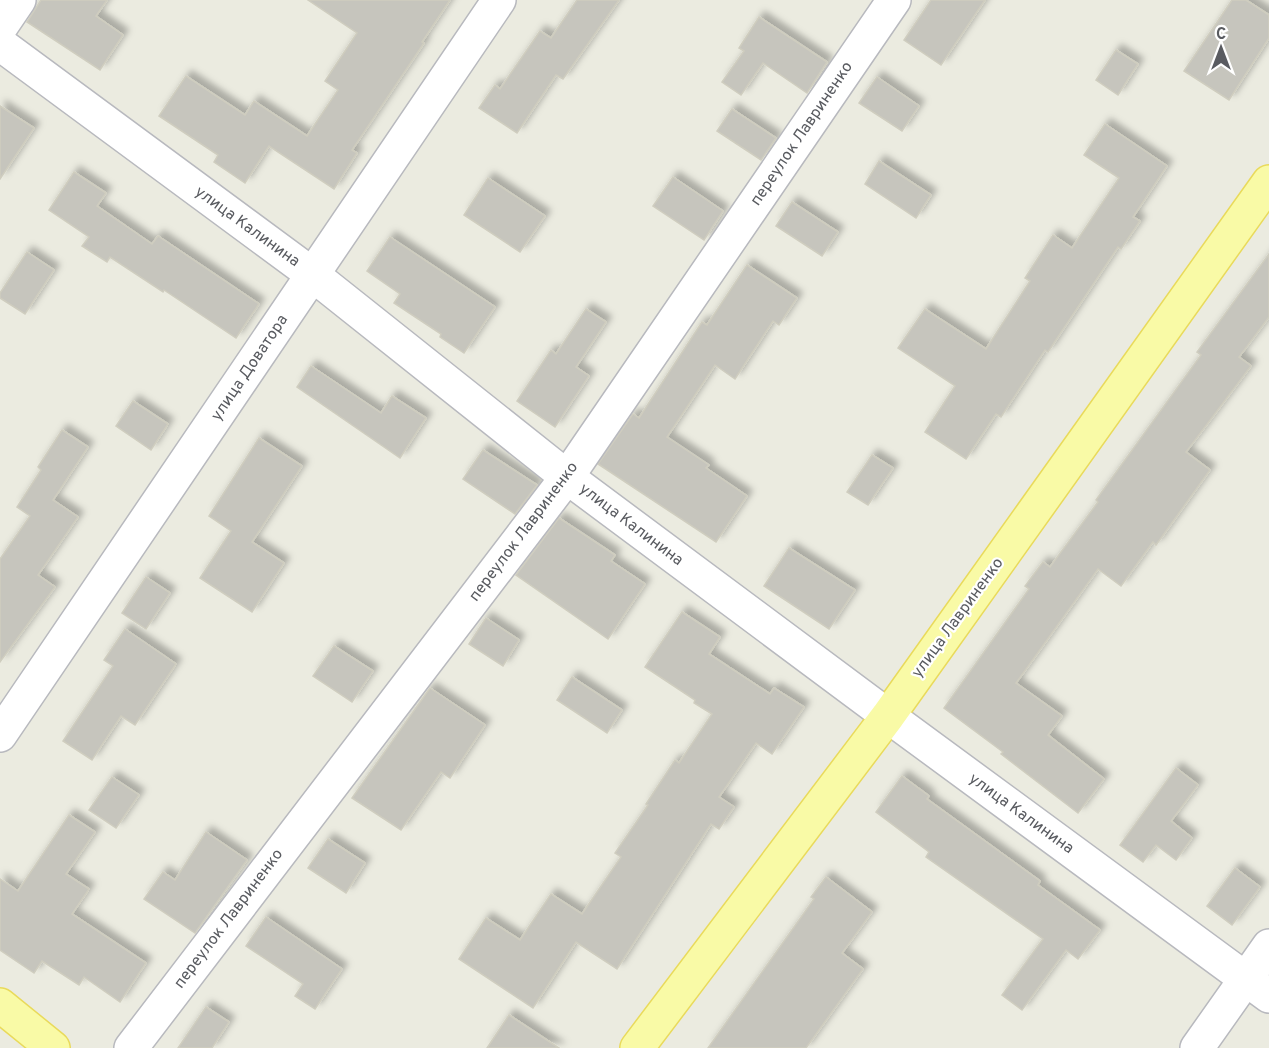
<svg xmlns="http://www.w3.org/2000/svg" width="1269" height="1048" font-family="Overpass,sans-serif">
<defs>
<filter id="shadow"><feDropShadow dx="5.5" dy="-5.5" stdDeviation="3" flood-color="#0004"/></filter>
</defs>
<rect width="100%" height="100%" fill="#ebebe0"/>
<g fill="#c6c5bd" stroke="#cfcdbf" stroke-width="1.5" filter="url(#shadow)">
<path d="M 41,0 L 107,0 L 96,16 L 123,35 L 100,70 L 27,22 Z"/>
<path d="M 308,0 L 450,0 L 422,42 L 424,43 L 352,150 L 357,153 L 334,189 L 269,146 L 245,183 L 214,162 L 218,155 L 159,116 L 186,76 L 245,115 L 254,101 L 307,136 L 338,90 L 325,81 L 357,33 Z"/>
<path d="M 577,0 L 619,0 L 563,79 L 556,75 L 517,133 L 479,108 L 495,85 L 500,89 L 540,31 L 551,38 Z"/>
<path d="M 931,0 L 985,0 L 941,65 L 904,40 Z"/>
<path d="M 1232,0 L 1246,0 L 1269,15 L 1269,38 L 1229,100 L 1184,71 Z"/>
<path d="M 759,17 L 827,62 L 807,93 L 763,63 L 741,95 L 722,82 L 744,51 L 739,48 Z"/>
<path d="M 1116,50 L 1138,64 L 1118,95 L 1096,80 Z"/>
<path d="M 877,77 L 919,106 L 902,131 L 859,103 Z"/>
<path d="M 0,106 L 34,128 L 0,179 Z"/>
<path d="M 732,109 L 776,138 L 761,160 L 717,131 Z"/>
<path d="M 1105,124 L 1167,166 L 1133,217 L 1140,221 L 1121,249 L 1118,247 L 1048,352 L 1045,350 L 1001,417 L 996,414 L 966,459 L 925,432 L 955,386 L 898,348 L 925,309 L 986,349 L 1030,281 L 1025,278 L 1053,235 L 1072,248 L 1119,178 L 1084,155 Z"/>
<path d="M 879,161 L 931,195 L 916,218 L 865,184 Z"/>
<path d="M 74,172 L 106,193 L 97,206 L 152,244 L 158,236 L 259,304 L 236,338 L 164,290 L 163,292 L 110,257 L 107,262 L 82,246 L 89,237 L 49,210 Z"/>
<path d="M 673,177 L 723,211 L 704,240 L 653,206 Z"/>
<path d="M 488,178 L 545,216 L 520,252 L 464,215 Z"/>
<path d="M 792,202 L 838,232 L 822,256 L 776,226 Z"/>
<path d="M 390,237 L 495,307 L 464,353 L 440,337 L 441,334 L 394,303 L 400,294 L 367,271 Z"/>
<path d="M 27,252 L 54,270 L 25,314 L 0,298 L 0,293 Z"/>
<path d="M 1269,254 L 1269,317 L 1239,357 L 1251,366 L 1186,452 L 1210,470 L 1156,545 L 1153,542 L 1121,586 L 1098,569 L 1016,683 L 1062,716 L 1048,735 L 1104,779 L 1078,813 L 1001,754 L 1003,752 L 944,708 L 1029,589 L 1025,586 L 1043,562 L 1050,567 L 1098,502 L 1096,500 L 1201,355 L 1197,352 Z"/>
<path d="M 747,265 L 797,298 L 779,325 L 773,321 L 735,379 L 715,365 L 667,437 L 709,465 L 706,468 L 747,496 L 716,542 L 598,464 L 633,414 L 639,418 L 702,322 L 707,325 Z"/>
<path d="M 586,309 L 606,322 L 576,367 L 589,376 L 555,427 L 517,401 L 551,350 L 556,354 Z"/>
<path d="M 311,366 L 381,413 L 392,396 L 426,418 L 400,458 L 297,387 Z"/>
<path d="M 133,401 L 168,424 L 151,450 L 116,426 Z"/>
<path d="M 62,430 L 88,447 L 53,500 L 78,517 L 38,575 L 55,587 L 0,662 L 0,559 L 30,516 L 17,507 L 41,470 L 38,467 Z"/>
<path d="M 259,438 L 302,466 L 252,542 L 284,563 L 252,612 L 200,578 L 231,531 L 209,516 Z"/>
<path d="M 483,450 L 537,485 L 515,514 L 463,479 Z"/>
<path d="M 872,455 L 893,468 L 868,505 L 847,492 Z"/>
<path d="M 559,518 L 615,555 L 611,561 L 645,584 L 608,639 L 516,575 Z"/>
<path d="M 789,548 L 855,590 L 829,629 L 764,586 Z"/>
<path d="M 146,577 L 170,593 L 146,629 L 122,613 Z"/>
<path d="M 682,612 L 720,637 L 709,654 L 770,694 L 774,688 L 804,707 L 772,754 L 756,743 L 719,797 L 734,807 L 719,829 L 711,824 L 617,969 L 576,942 L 533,1008 L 459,959 L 486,918 L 520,940 L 551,894 L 582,914 L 621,857 L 615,853 L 648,805 L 646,804 L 675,760 L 679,763 L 712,714 L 694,703 L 695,700 L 645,667 Z"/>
<path d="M 486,618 L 519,640 L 503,666 L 469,644 Z"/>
<path d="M 125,629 L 176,664 L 135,725 L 121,716 L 92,760 L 63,741 L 113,666 L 104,660 Z"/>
<path d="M 334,646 L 373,671 L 352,702 L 313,676 Z"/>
<path d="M 572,677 L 622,710 L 607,733 L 557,700 Z"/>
<path d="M 430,688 L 485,725 L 450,778 L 441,772 L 401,830 L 352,798 Z"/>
<path d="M 1176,768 L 1198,785 L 1171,821 L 1192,838 L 1176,860 L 1156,845 L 1143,862 L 1120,845 Z"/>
<path d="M 902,776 L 929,796 L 927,799 L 1040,881 L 1038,885 L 1100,930 L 1078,959 L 1066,950 L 1022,1010 L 1002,995 L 1043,939 L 926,857 L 929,852 L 876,812 Z"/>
<path d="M 112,777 L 139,795 L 116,828 L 89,810 Z"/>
<path d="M 69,815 L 95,832 L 66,874 L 89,889 L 72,914 L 146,963 L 120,1002 L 84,977 L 79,985 L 42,961 L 34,973 L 0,950 L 0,879 L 18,891 Z"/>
<path d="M 206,832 L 247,860 L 195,933 L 144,899 L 163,872 L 175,880 Z"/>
<path d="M 328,839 L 365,863 L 346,893 L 308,868 Z"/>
<path d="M 1235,868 L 1260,887 L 1232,925 L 1207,906 Z"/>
<path d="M 826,877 L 872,912 L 842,953 L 863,969 L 806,1048 L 708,1048 L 814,899 L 811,897 Z"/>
<path d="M 266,917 L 342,969 L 315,1009 L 295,996 L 303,984 L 246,946 Z"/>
<path d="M 206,1007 L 229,1022 L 212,1048 L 178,1048 Z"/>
<path d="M 509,1015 L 559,1048 L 487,1048 Z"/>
</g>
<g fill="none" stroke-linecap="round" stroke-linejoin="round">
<defs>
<g id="minor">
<path d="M 0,28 L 19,0"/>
<path d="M 0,44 L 313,275 L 567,477 L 888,716 L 1269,996"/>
<path d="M 0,735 L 499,0"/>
<path d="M 131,1048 L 567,477 L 894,0"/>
<path d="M 1197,1048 L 1269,946"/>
</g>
<g id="major">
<path d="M 0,1005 L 53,1048"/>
<path d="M 637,1048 L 888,716 L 1269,182"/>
</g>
</defs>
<use href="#minor" stroke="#b8b9be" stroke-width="36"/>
<use href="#major" stroke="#e9da5b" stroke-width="36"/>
<use href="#minor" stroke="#fff" stroke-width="33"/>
<use href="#major" stroke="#f9faa6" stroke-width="33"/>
</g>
<g text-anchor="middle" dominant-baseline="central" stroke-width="4.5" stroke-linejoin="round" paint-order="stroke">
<g font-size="16" fill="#595b60" stroke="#fff">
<text transform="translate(802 134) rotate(-56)">переулок Лавриненко</text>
<text transform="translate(247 227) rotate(36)">улица Калинина</text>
<text transform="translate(250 368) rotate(-56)">улица Доватора</text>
<text transform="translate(631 525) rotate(37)">улица Калинина</text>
<text transform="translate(524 532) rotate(-53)">переулок Лавриненко</text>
<text transform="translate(958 618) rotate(-54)">улица Лавриненко</text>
<text transform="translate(1021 814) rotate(36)">улица Калинина</text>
<text transform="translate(229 919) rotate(-53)">переулок Лавриненко</text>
</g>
</g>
<g transform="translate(1221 48)" stroke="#ffffff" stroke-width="4.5" paint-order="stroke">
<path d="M0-4.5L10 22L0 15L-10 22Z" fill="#595b60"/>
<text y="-9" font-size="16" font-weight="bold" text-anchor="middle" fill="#595b60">С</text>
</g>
</svg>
